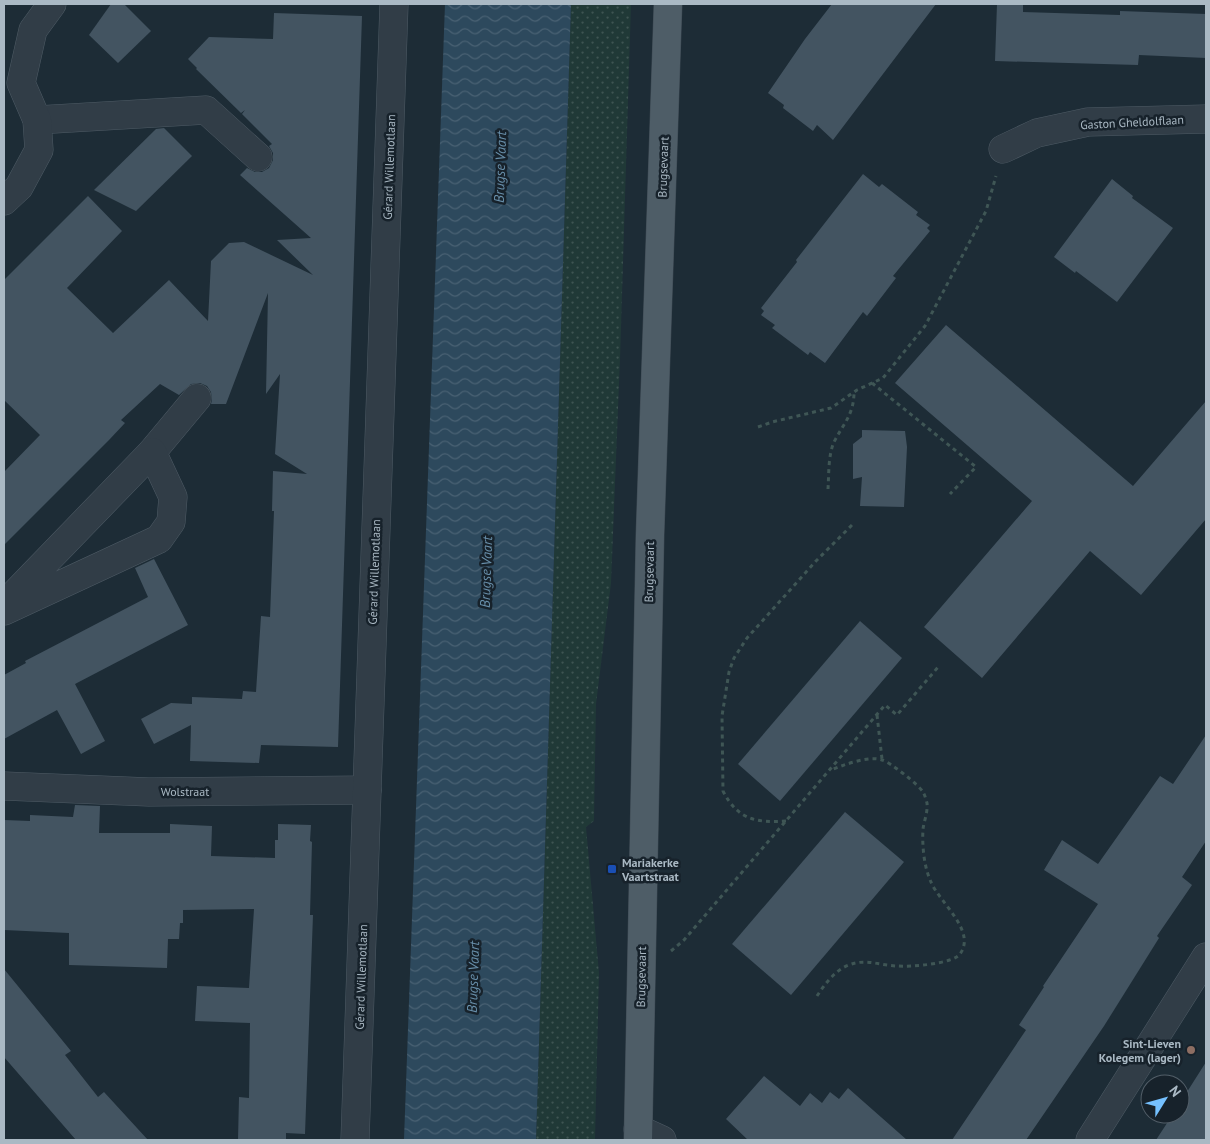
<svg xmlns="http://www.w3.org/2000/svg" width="1210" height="1144" font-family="'PT Sans',sans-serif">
<defs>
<pattern id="grass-dots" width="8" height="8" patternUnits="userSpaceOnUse" patternTransform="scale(1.25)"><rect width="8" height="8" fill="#203937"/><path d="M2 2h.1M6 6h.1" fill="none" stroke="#3e5452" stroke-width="1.8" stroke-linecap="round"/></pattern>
<pattern id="water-waves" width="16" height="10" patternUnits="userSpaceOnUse" patternTransform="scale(1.25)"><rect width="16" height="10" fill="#2d495d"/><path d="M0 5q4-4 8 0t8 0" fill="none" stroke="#496173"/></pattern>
</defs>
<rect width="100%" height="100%" fill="#1d2c36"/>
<path fill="url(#grass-dots)" d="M 571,4 L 631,4 L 620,359 L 611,583 L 596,704 L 594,821 L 586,827 L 599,973 L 595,1140 L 536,1140 Z"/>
<path fill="url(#water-waves)" d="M 445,4 L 571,4 L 536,1140 L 404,1140 Z"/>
<g fill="#435461">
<path d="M 111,4 L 124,4 L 151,31 L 118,63 L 89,35 Z"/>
<path d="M 832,4 L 936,4 L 833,140 L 817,125 L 813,131 L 783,108 L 784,105 L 768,93 L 805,39 Z"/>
<path d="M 997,4 L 1023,4 L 1023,12 L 1120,15 L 1120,11 L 1206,14 L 1206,58 L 1139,55 L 1138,65 L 995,61 Z"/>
<path d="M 274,13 L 362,16 L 338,747 L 261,745 L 259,763 L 190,761 L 191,725 L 154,744 L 141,719 L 171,703 L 192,704 L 192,697 L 242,699 L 243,691 L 256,692 L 261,616 L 270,617 L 274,511 L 272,511 L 273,471 L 307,474 L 275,454 L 280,374 L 266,394 L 268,293 L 226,404 L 211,404 L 212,400 L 211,392 L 207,386 L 200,383 L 191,384 L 179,395 L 160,384 L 121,420 L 125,423 L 109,440 L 4,545 L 4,472 L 40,435 L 4,400 L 4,280 L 88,196 L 122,231 L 67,288 L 113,333 L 169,280 L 208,321 L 211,261 L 229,243 L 244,242 L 313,275 L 277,240 L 311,238 L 240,175 L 247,168 L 255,172 L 262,172 L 269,168 L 273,160 L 273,153 L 269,146 L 272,144 L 242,114 L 245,110 L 241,113 L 196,69 L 197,68 L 188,59 L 209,37 L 273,39 Z"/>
<path d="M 164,128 L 192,156 L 136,211 L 94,190 L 156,129 Z"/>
<path d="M 863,174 L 879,187 L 882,184 L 918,212 L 916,215 L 930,225 L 927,228 L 930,231 L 893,276 L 896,278 L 867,316 L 863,312 L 825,363 L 810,352 L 808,355 L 772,328 L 775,325 L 761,315 L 764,311 L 761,308 L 797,262 L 796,260 Z"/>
<path d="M 1112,179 L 1133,196 L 1132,198 L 1173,228 L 1117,302 L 1076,271 L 1075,273 L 1054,257 Z"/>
<path d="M 946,325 L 1133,486 L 1206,401 L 1206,519 L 1141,595 L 1090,551 L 982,678 L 924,627 L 1032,501 L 895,383 Z"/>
<path d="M 862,430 L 905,431 L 907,447 L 904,507 L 860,506 L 862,477 L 853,479 L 853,444 L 862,437 Z"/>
<path d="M 154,559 L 188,625 L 75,684 L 105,741 L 81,754 L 57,710 L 4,739 L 4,675 L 26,663 L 25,661 L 148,597 L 135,568 Z"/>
<path d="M 860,621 L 902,658 L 780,801 L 738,764 Z"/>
<path d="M 1206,735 L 1206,841 L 1182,877 L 1192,885 L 1157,936 L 1159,938 L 1104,1026 L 1026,1140 L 952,1140 L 1026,1030 L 1019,1025 L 1044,987 L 1043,986 L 1098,904 L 1044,870 L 1062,840 L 1098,864 L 1160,776 L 1173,784 Z"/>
<path d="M 75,805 L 100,806 L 99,833 L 170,833 L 170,824 L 212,826 L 211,856 L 275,858 L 275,840 L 278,840 L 278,824 L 311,825 L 310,841 L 312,842 L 310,915 L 313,915 L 305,1134 L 286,1133 L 286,1140 L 238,1140 L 239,1097 L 249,1098 L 250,1023 L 195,1021 L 197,986 L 249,988 L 254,909 L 183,910 L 183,923 L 180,923 L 179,939 L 168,939 L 167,968 L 69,965 L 69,933 L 4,930 L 4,820 L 30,821 L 30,815 L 73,817 Z"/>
<path d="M 845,812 L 904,862 L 791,995 L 732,944 Z"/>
<path d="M 4,969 L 71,1051 L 65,1055 L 98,1097 L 104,1092 L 148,1140 L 76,1140 L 4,1057 Z"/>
<path d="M 1206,1062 L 1206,1140 L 1156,1140 L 1173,1114 L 1180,1114 L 1180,1103 Z"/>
<path d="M 764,1076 L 800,1106 L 810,1093 L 822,1103 L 830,1092 L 839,1099 L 848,1088 L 907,1140 L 748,1140 L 726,1119 Z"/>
</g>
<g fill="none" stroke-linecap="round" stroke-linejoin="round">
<defs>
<g id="street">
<path d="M 37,120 L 206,110 L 258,157"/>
<path d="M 1003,149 L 1037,133 L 1088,122 L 1206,119"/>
<path d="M 4,201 L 19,187 L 39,150 L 37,120 L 21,83 L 33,30 L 52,4"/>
<path d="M 152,452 L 197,398"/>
<path d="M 4,605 L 152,452 L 173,497 L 171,522 L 159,539 L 4,611"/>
<path d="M 4,786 L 149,792 L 367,790"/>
<path d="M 638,1129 L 662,1140"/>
<path d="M 355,1140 L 394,4"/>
<path d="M 1090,1140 L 1206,957"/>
</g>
<path id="primary" d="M 638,1140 L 650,535 L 668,4"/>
</defs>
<use href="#street" stroke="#4e5b65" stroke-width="29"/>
<use href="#primary" stroke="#3d4953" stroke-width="29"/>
<g stroke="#3f5655" stroke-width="3" stroke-dasharray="4 4" stroke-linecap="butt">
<path d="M 872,383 L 976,467 L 950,494"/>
<path d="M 758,427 L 772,422 L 831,408 L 857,390 L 883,378 L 925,326 L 986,211 L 996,176"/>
<path d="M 828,489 C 829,474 828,456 834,442 C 843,424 854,415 854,392"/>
<path d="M 877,715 L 882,759"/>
<path d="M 786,821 C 756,823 738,820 723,791 L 722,716 L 729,672 L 734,658 L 747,638 L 816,561 L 854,523"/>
<path d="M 671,951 L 684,940 L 885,705 L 897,715 L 939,666"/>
<path d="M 817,996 C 825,984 835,970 849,965 C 866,958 881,966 898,966 C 910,967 953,964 960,954 C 977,931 939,902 931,882 C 924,867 922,846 923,829 C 924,821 928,812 927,803 C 926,800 925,795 923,792 C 919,785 890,762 882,760 C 870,755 843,765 831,770"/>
</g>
<use href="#street" stroke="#313d47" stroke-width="28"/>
<use href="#primary" stroke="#4e5d67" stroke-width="28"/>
</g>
<rect fill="#1a4fb4" stroke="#17222b" stroke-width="2" x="607" y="864" width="10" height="10" rx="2.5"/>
<circle fill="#8d6e63" stroke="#17222b" stroke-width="2" cx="1191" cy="1050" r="5"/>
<g text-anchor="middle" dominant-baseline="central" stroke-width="5" stroke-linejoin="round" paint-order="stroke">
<g font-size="12" fill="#aab9c4" stroke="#17222b">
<text transform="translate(1132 122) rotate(-3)">Gaston Gheldolflaan</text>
<text transform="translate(389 167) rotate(-88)">Gérard Willemotlaan</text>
<text transform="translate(663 167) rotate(-88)">Brugsevaart</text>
<text transform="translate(374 572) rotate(-88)">Gérard Willemotlaan</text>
<text transform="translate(649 572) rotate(-89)">Brugsevaart</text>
<text x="185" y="791">Wolstraat</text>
<text transform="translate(361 977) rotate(-88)">Gérard Willemotlaan</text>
<text transform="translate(641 977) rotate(-89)">Brugsevaart</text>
</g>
<g font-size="12" font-weight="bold" fill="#aab9c4" stroke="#17222b" text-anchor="start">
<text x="622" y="862">Mariakerke<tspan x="622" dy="14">Vaartstraat</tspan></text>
<text x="1181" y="1043" text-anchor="end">Sint-Lieven<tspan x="1181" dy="14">Kolegem (lager)</tspan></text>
</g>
<g font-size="14" font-style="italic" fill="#688faa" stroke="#17222b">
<text transform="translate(500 167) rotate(-88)">Brugse Vaart</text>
<text transform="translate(486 572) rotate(-88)">Brugse Vaart</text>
<text transform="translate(473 977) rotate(-88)">Brugse Vaart</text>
</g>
</g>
<rect width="1210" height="1144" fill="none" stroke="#aab9c4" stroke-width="10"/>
<g transform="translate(1165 1099) rotate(53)"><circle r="24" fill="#17222b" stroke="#525e68"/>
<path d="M0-4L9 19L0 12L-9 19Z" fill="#75c0fe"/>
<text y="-8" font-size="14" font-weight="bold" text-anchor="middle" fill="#aab9c4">N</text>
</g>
</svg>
